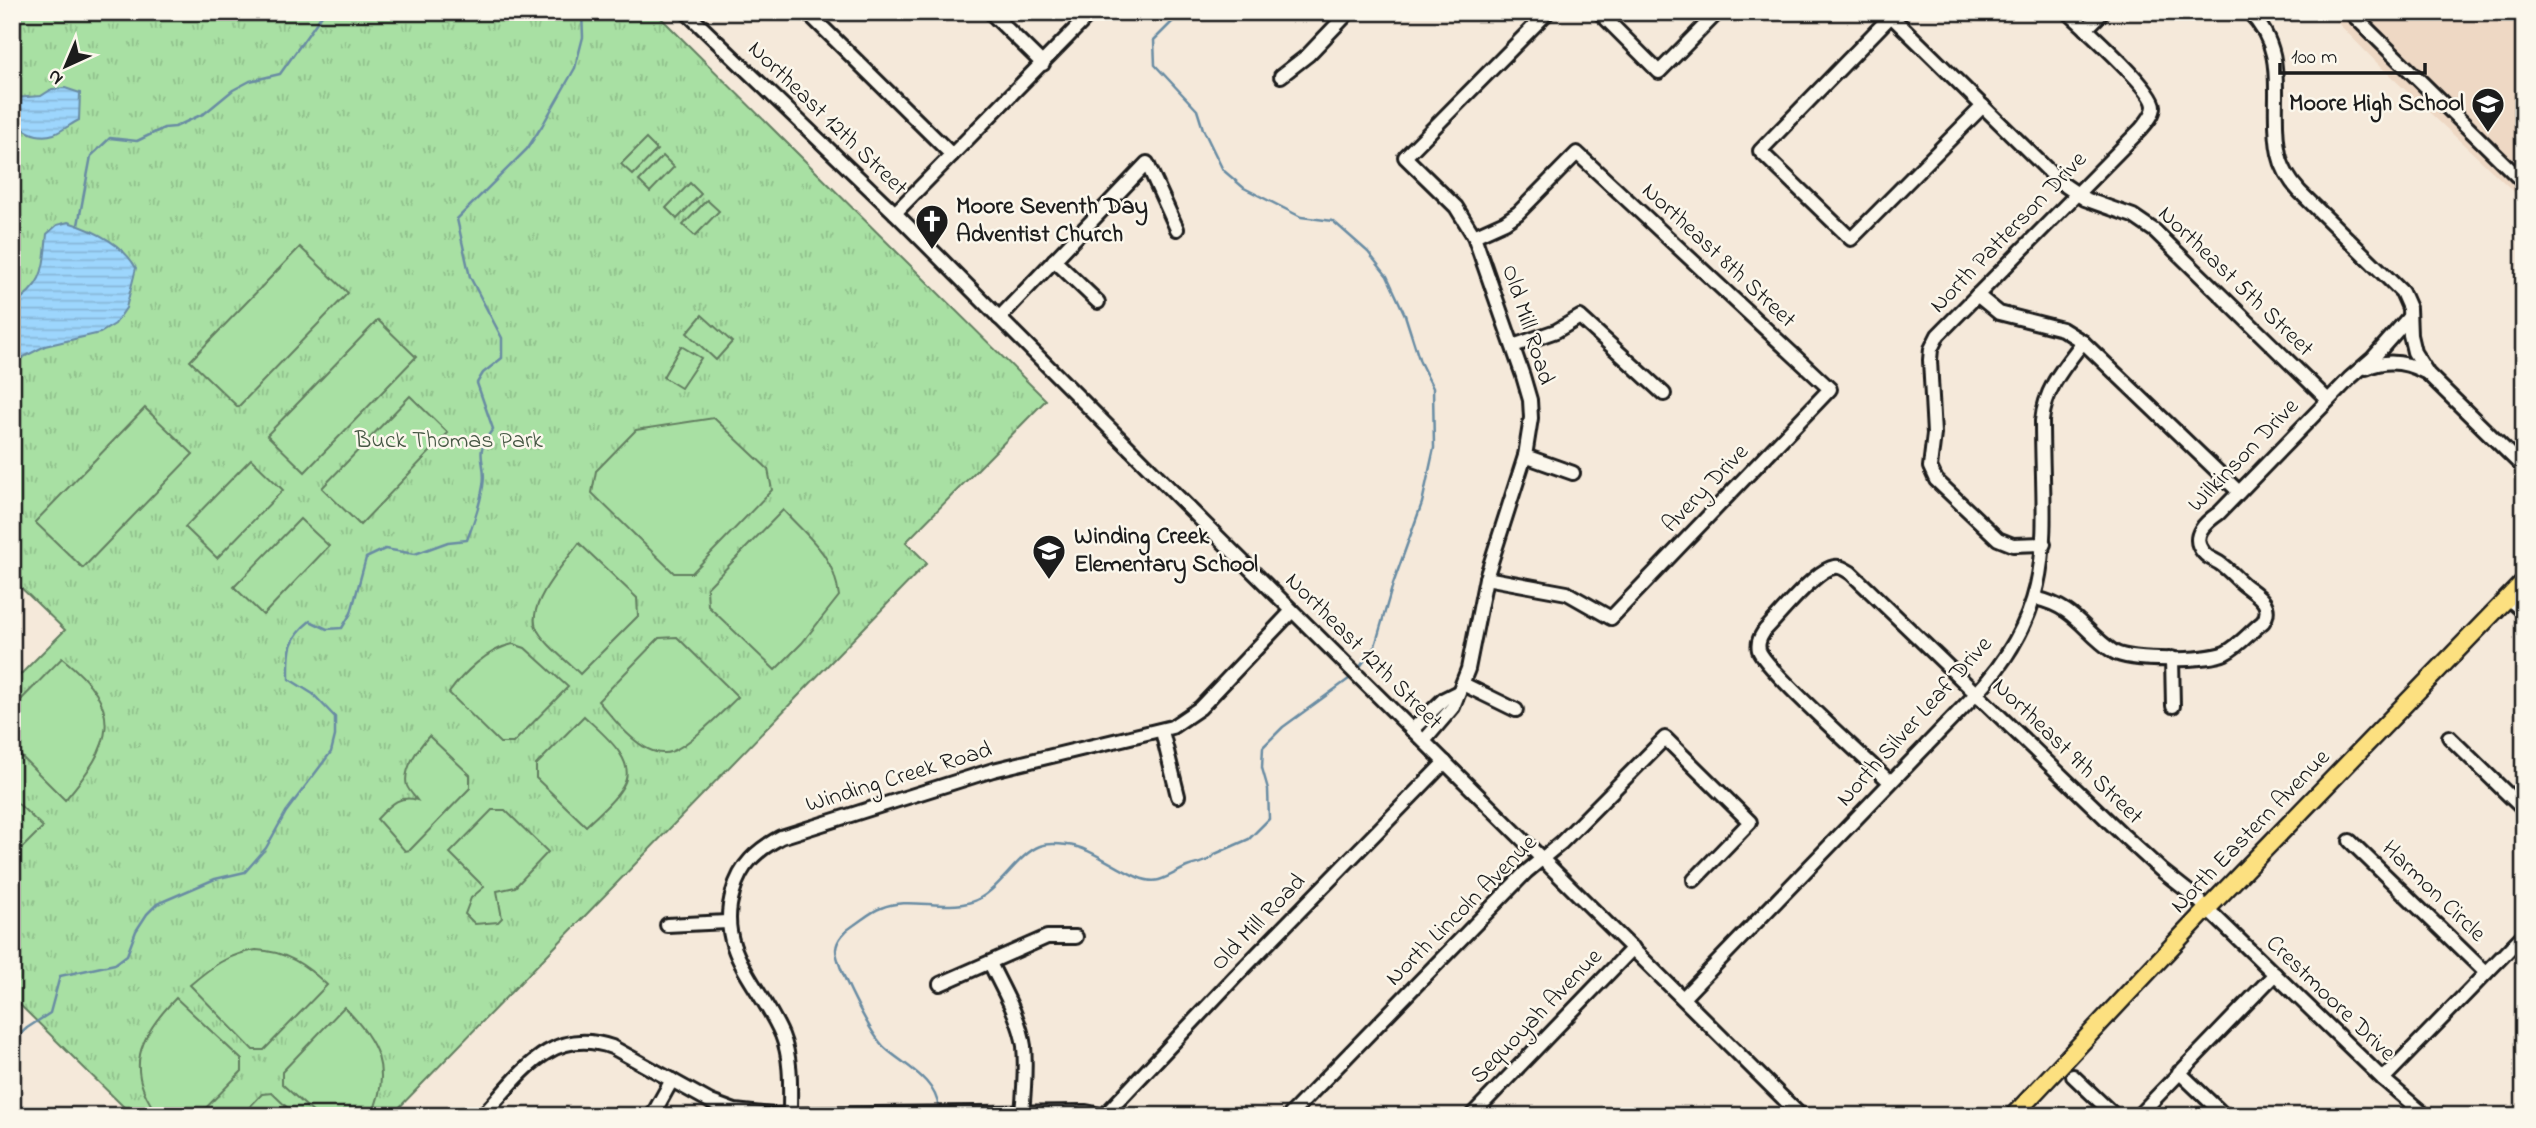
<svg xmlns="http://www.w3.org/2000/svg" width="2536" height="1128" font-family="'Indie Flower',sans-serif">
<defs>
<pattern id="park-tufts" width="24" height="20" patternUnits="userSpaceOnUse" patternTransform="scale(1.75)"><rect width="24" height="20" fill="#a8e0a3"/><path d="M3 7l-1-3M5 7V3M7 7l1-3M15 17l-1-3M17 17v-4M19 17l1-3" fill="none" stroke="#90c08c"/></pattern>
<pattern id="water-rules" width="6" height="5" patternUnits="userSpaceOnUse" patternTransform="scale(1.75)"><rect width="6" height="5" fill="#9dd6fd"/><path d="M0 2.5h6" fill="none" stroke="#87b7d8"/></pattern>
</defs>
<rect width="100%" height="100%" fill="#f5e9da"/>
<filter id="ink" filterUnits="userSpaceOnUse"><feTurbulence type="fractalNoise" baseFrequency=".0143" numOctaves="2"/><feDisplacementMap in="SourceGraphic" scale="14" xChannelSelector="R" yChannelSelector="G"/><feConvolveMatrix kernelMatrix="1 2 1 2 8 2 1 2 1" color-interpolation-filters="sRGB"/></filter>
<g filter="url(#ink)">
<path fill="#eed8c4" d="M 2327,12 L 2524,12 L 2524,201 L 2382,68 Z"/>
<path fill="url(#park-tufts)" stroke="#627e60" stroke-width="2" d="M 12,12 L 655,12 L 1046,400 L 906,542 L 927,563 L 391,1116 L 133,1116 L 12,997 L 12,683 L 65,630 L 12,579 Z"/>
<g fill="#a8e0a3" stroke="#627e60" stroke-width="2">
<path d="M 646,139 L 657,150 L 633,175 L 621,164 Z"/>
<path d="M 663,156 L 674,167 L 650,192 L 639,181 Z"/>
<path d="M 690,183 L 701,194 L 677,219 L 666,208 Z"/>
<path d="M 707,200 L 719,211 L 695,236 L 683,225 Z"/>
<path d="M 300,247 L 348,293 L 238,407 L 190,361 Z"/>
<path d="M 702,315 L 732,342 L 716,360 L 687,333 Z"/>
<path d="M 378,320 L 416,357 L 305,472 L 267,435 Z"/>
<path d="M 681,346 L 701,358 L 681,388 L 663,377 Z"/>
<path d="M 410,396 L 448,433 L 360,525 L 322,488 Z"/>
<path d="M 145,408 L 193,454 L 83,568 L 35,522 Z"/>
<path d="M 714,418 L 768,469 L 772,490 L 692,573 L 674,573 L 592,493 L 596,471 L 636,430 Z"/>
<path d="M 251,459 L 283,490 L 217,558 L 185,527 Z"/>
<path d="M 783,510 C 810,539 834,555 839,596 L 802,643 L 775,670 L 708,606 L 707,588 Z"/>
<path d="M 300,519 L 329,546 L 263,615 L 234,587 Z"/>
<path d="M 579,543 L 637,598 L 638,616 L 580,674 C 569,663 541,641 536,627 C 527,603 566,562 579,543 Z"/>
<path d="M 677,637 L 738,697 C 725,709 683,753 665,753 C 653,754 640,745 631,737 C 619,727 609,713 598,701 L 659,638 Z"/>
<path d="M 513,644 L 525,648 L 568,687 L 513,743 L 500,743 L 449,693 C 463,673 488,649 513,644 Z"/>
<path d="M 62,658 C 126,709 113,744 65,800 L 12,747 L 12,709 Z"/>
<path d="M 584,716 C 600,732 639,760 623,786 C 615,801 598,814 586,826 L 536,778 L 536,765 Z"/>
<path d="M 429,736 L 470,775 L 470,788 L 410,850 L 405,851 L 377,819 C 389,807 398,794 417,800 C 414,796 409,791 407,786 C 402,770 419,747 429,736 Z"/>
<path d="M 12,798 L 43,827 L 12,858 Z"/>
<path d="M 492,810 L 505,810 L 548,852 L 515,887 L 497,891 L 502,918 L 498,922 L 475,924 L 465,914 L 471,898 L 484,887 L 450,853 Z"/>
<path d="M 256,950 C 286,951 306,965 327,985 L 264,1050 L 253,1050 L 190,985 C 211,967 228,954 256,950 Z"/>
<path d="M 176,998 L 242,1060 L 242,1071 L 198,1116 L 159,1116 C 123,1070 139,1036 176,998 Z"/>
<path d="M 344,1007 C 377,1040 393,1070 371,1116 L 317,1116 L 282,1084 L 282,1072 Z"/>
<path d="M 272,1093 L 296,1116 L 241,1116 L 262,1094 Z"/>
</g>
<g fill="url(#water-rules)" stroke="#698ca3" stroke-width="2">
<path d="M 65,88 L 80,93 L 79,120 C 71,124 62,131 54,134 C 31,142 5,121 14,98 L 41,96 L 52,89 Z"/>
<path d="M 68,222 C 93,230 123,244 136,268 L 126,308 L 115,324 L 100,333 L 45,346 L 12,363 L 12,305 C 45,284 43,270 47,234 L 57,225 Z"/>
</g>
<g fill="none" stroke-linecap="round" stroke-linejoin="round">
<g stroke="#698ca3" stroke-width="2.5">
<path d="M 1197,12 L 1173,21 L 1154,40 L 1155,65 L 1197,110 L 1203,129 L 1223,170 L 1244,188 L 1301,217 L 1333,221 L 1368,252 L 1387,276 L 1405,315 L 1420,362 L 1433,388 L 1434,448 L 1422,503 L 1393,584 L 1375,646 L 1357,671"/>
<path d="M 78,225 L 91,156 L 110,138 L 137,141 L 164,128 L 175,127 L 205,113 L 233,90 L 250,81 L 280,74 L 324,12"/>
<path d="M 12,1042 L 27,1028 L 50,1013 L 60,976 L 115,964 L 127,955 L 136,931 L 147,914 L 157,904 L 215,879 L 245,872 L 266,848 L 286,812 L 331,752 L 335,736 L 335,717 L 313,694 L 289,679 C 289,653 287,639 310,621 L 327,629 L 342,628 L 351,613 L 366,558 L 385,549 L 415,554 L 448,542 L 467,540 C 474,522 480,505 483,486 C 488,459 471,457 493,429 L 477,383 L 483,373 L 502,358 L 502,338 L 470,277 L 457,219 L 527,149 L 542,126 L 575,68 L 583,37 L 582,12"/>
<path d="M 939,1109 C 936,1079 905,1066 885,1048 C 871,1035 836,967 836,949 C 837,939 846,930 854,925 C 863,919 872,911 881,908 C 908,896 943,911 971,902 C 997,895 1016,855 1040,846 C 1047,843 1060,844 1067,845 C 1095,846 1136,887 1159,880 C 1169,877 1178,871 1187,867 C 1197,863 1209,863 1215,854 L 1249,839 L 1269,819 L 1268,789 L 1262,768 L 1263,747 L 1283,727 L 1353,676"/>
</g>
<defs>
<g id="minor">
<path d="M 686,12 L 895,213 L 1206,525 L 1801,1116"/>
<path d="M 807,12 L 952,155"/>
<path d="M 990,12 L 1043,64"/>
<path d="M 1599,12 L 1659,72 L 1718,12"/>
<path d="M 1887,12 L 2060,182 L 2085,199 L 2133,216 L 2155,231 L 2328,400"/>
<path d="M 2249,12 C 2292,55 2268,102 2279,154 C 2282,169 2290,181 2300,192 L 2402,292 L 2409,308 L 2410,335 L 2414,352 L 2428,374 L 2524,468"/>
<path d="M 2350,12 L 2524,183"/>
<path d="M 1891,16 L 1760,151 L 1851,239 L 1983,106"/>
<path d="M 2086,29 L 2103,12"/>
<path d="M 1281,76 L 1308,55 L 1349,12"/>
<path d="M 895,213 L 1092,12"/>
<path d="M 1474,236 L 1505,222 L 1518,213 L 1577,153 L 1830,389 L 1611,618 L 1567,593 L 1486,578"/>
<path d="M 1054,260 L 1098,302"/>
<path d="M 1977,295 L 1999,313 L 2062,329 L 2083,342 L 2239,492"/>
<path d="M 999,318 L 1147,163 L 1177,229"/>
<path d="M 1513,346 L 1556,331 L 1580,317 L 1664,394"/>
<path d="M 2366,368 C 2386,359 2405,361 2425,372"/>
<path d="M 1525,456 L 1573,473"/>
<path d="M 2044,544 L 2013,545 L 1998,539 L 1936,480 L 1930,467 L 1934,434 L 1930,360 L 1931,349 L 1938,335 L 2140,130 C 2146,123 2154,115 2154,106 C 2154,90 2083,26 2068,12"/>
<path d="M 2035,598 C 2078,608 2082,631 2114,652 C 2130,662 2208,661 2225,653 C 2239,646 2251,631 2263,622 C 2275,603 2255,594 2243,584 C 2236,578 2230,571 2222,565 C 2216,560 2209,559 2204,553 C 2189,536 2206,522 2219,513 L 2350,378 L 2373,358 L 2409,317"/>
<path d="M 2508,598 L 2524,612"/>
<path d="M 2172,658 L 2173,706"/>
<path d="M 1463,684 L 1516,710"/>
<path d="M 1412,730 L 1444,699 L 1458,692"/>
<path d="M 1162,731 L 1178,796"/>
<path d="M 2449,737 L 2524,810"/>
<path d="M 1424,741 L 1453,707 L 1468,669 L 1486,578 L 1525,456 L 1531,418 L 1530,400 L 1523,376 L 1474,236 L 1456,207 L 1405,157 L 1548,12"/>
<path d="M 1890,782 C 1869,762 1764,668 1759,650 C 1757,642 1761,636 1765,630 C 1779,616 1817,568 1835,567 C 1841,566 1846,570 1851,573 L 2124,836 L 2161,870 L 2194,896 L 2383,1079 L 2426,1116"/>
<path d="M 2350,841 L 2486,973"/>
<path d="M 667,925 L 727,922"/>
<path d="M 990,963 C 1002,988 1020,1018 1024,1046 C 1026,1067 1024,1092 1022,1113"/>
<path d="M 940,984 L 1047,937 L 1076,937"/>
<path d="M 1683,998 L 1976,694 C 2060,603 2042,534 2042,421 C 2045,388 2064,367 2083,342"/>
<path d="M 2179,1072 L 2225,1116"/>
<path d="M 2073,1076 L 2115,1116"/>
<path d="M 2383,1079 L 2524,934"/>
<path d="M 790,1115 C 790,1088 792,1060 782,1035 C 761,985 715,951 733,892 C 740,865 757,850 781,837 L 993,770 L 1172,727 L 1200,708 L 1292,611"/>
<path d="M 1105,1115 L 1235,977 L 1445,762"/>
<path d="M 482,1116 C 520,1076 550,1025 612,1047 L 711,1102 L 735,1111 L 771,1115 L 1086,1112 L 1106,1116"/>
<path d="M 652,1116 L 672,1080"/>
<path d="M 1289,1116 L 1526,872 L 1561,843 L 1665,738 L 1750,822 L 1694,880"/>
<path d="M 1471,1116 L 1633,948"/>
<path d="M 2138,1116 L 2275,974"/>
</g>
<path id="major" d="M 2013,1116 L 2207,909 L 2524,581"/>
</defs>
<use href="#minor" stroke="#1c1c1c" stroke-width="18"/>
<use href="#major" stroke="#1c1c1c" stroke-width="21"/>
<use href="#minor" stroke="#fbf7ec" stroke-width="12"/>
<use href="#major" stroke="#fce080" stroke-width="16"/>
</g>
</g>
<defs>
<symbol id="school-pin" viewBox="-11 -11 22 30"><path d="M0 17L-7.5 6A9.5 9.5 0 1 1 7.5 6Z" fill="#1c1c1c" stroke="#fbf7ec"/><path d="M0-5L7-2L0 1L-7-2ZM-4 1L0 2.5L4 1V4Q0 6-4 4Z" fill="#fff"/></symbol>
<symbol id="church-pin" viewBox="-11 -11 22 30"><path d="M0 17L-7.5 6A9.5 9.5 0 1 1 7.5 6Z" fill="#1c1c1c" stroke="#fbf7ec"/><path d="M-1.2-6h2.4v3.5h3.3v2.4h-3.3V6h-2.4V-.1h-3.3v-2.4h3.3Z" fill="#fff"/></symbol>
</defs>
<g fill-rule="evenodd">
<use href="#school-pin" x="2469" y="85" width="38" height="52"/>
<use href="#church-pin" x="913" y="202" width="38" height="52"/>
<use href="#school-pin" x="1030" y="532" width="38" height="52"/>
</g>
<g text-anchor="middle" dominant-baseline="central" stroke-width="5" stroke-linejoin="round" paint-order="stroke">
<g font-size="24" font-weight="bold" fill="#1c1c1c" stroke="#fbf7ec" text-anchor="start">
<text x="2464" y="104" text-anchor="end">Moore High School</text>
<text x="956" y="207">Moore Seventh Day<tspan x="956" dy="28">Adventist Church</tspan></text>
<text x="1074" y="537">Winding Creek<tspan x="1074" dy="28">Elementary School</tspan></text>
</g>
<g font-size="24" fill="#1c1c1c" stroke="#fbf7ec">
<text transform="translate(827 119) rotate(44)">Northeast 12th Street</text>
<text transform="translate(2009 233) rotate(-46)">North Patterson Drive</text>
<text transform="translate(1718 256) rotate(43)">Northeast 8th Street</text>
<text transform="translate(2235 282) rotate(44)">Northeast 5th Street</text>
<text transform="translate(1527 325) rotate(72)">Old Mill Road</text>
<text transform="translate(2244 456) rotate(-46)">Wilkinson Drive</text>
<text transform="translate(1706 489) rotate(-46)">Avery Drive</text>
<text transform="translate(1363 652) rotate(45)">Northeast 12th Street</text>
<text transform="translate(1915 722) rotate(-48)">North Silver Leaf Drive</text>
<text transform="translate(2067 752) rotate(44)">Northeast 9th Street</text>
<text transform="translate(899 778) rotate(-17)">Winding Creek Road</text>
<text transform="translate(2251 832) rotate(-46)">North Eastern Avenue</text>
<text transform="translate(2433 892) rotate(44)">Harmon Circle</text>
<text transform="translate(1462 911) rotate(-45)">North Lincoln Avenue</text>
<text transform="translate(1259 923) rotate(-46)">Old Mill Road</text>
<text transform="translate(2330 999) rotate(44)">Crestmoore Drive</text>
<text transform="translate(1537 1017) rotate(-46)">Sequoyah Avenue</text>
</g>
<g font-size="24" fill="#465744" stroke="#fbf7ec">
<text x="449" y="441">Buck Thomas Park</text>
</g>
</g>
<rect width="2536" height="1128" fill="none" stroke="#fbf7ec" stroke-width="42"/>
<rect x="21" y="21" width="2494" height="1086" fill="none" stroke="#1c1c1c" stroke-width="2.5" filter="url(#ink)"/>
<g transform="translate(66 66) rotate(224)" stroke="#fbf7ec" stroke-width="5" paint-order="stroke">
<path d="M0-5L12 26L0 18L-12 26Z" fill="#1c1c1c"/>
<text y="-10" font-size="19" font-weight="bold" text-anchor="middle" fill="#1c1c1c">N</text>
</g>
<path d="M2280 63v10h145v-10" fill="none" stroke="#1c1c1c" stroke-width="3.5"/>
<text x="2291" y="63" font-size="21" fill="#1c1c1c" stroke="#fbf7ec" stroke-width="5" paint-order="stroke">100 m</text>
</svg>
